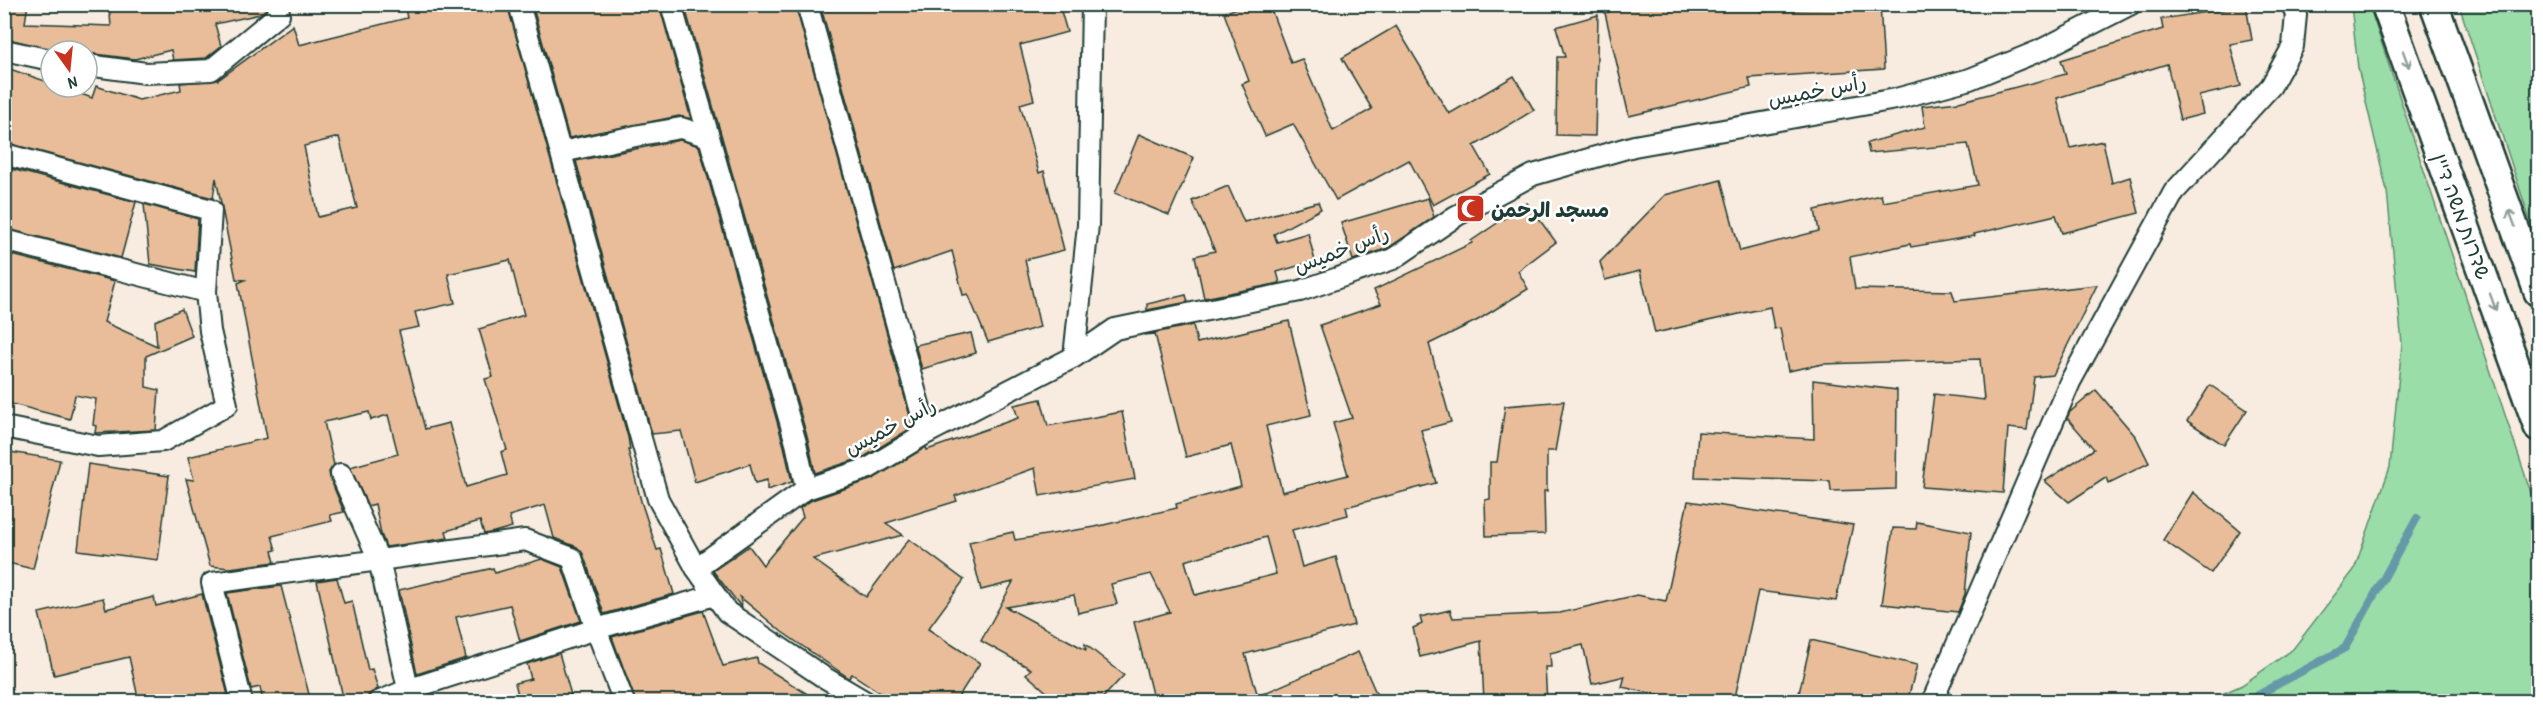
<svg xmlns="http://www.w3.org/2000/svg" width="2543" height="706" font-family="'Patrick Hand','Playpen Sans Arabic','Playpen Sans Hebrew',sans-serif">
<rect width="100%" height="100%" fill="#f8ebe0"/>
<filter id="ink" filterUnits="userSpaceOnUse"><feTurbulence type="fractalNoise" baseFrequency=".0167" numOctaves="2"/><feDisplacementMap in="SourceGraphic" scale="12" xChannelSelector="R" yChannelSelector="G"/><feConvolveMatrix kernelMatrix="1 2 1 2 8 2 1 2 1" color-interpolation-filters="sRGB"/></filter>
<g filter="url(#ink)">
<g fill="#9bdda8" stroke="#5d8d6e" stroke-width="1.5">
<path d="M 2351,5 L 2369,5 L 2538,514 L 2538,701 L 2207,701 L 2242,685 L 2293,649 L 2354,570 L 2390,467 L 2402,344 L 2387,191 L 2358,68 Z"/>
<path d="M 2459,5 L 2538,5 L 2538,240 L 2529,217 Z"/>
</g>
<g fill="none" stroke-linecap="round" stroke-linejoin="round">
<path stroke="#6699a8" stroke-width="8" d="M 2245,702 L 2345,648 L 2417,518"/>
</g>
<g fill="#e9bd99" stroke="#1f3d34" stroke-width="1.5" fill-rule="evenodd">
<path d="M 4,4 L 28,4 L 25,23 L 111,26 L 109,4 L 266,4 L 266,9 L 260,14 L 215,24 L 221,46 L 206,58 L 173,60 L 171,50 L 135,59 L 87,53 L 87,51 L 59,51 L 4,38 Z"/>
<path d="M 404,4 L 507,4 L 628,437 L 630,450 L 628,450 L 641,501 L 657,550 L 661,549 L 674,594 L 604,614 L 583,554 L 577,547 L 554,538 L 545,505 L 509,516 L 512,527 L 494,532 L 484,534 L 480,521 L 446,531 L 448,538 L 386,547 L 381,534 L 375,504 L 368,506 L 350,467 L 398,454 L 388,415 L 371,420 L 369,412 L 324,422 L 334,465 L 329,472 L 330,478 L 344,512 L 330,515 L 332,521 L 272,536 L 276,550 L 272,551 L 275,562 L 230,568 L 210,566 L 186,479 L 194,480 L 188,457 L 267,438 L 238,283 L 245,280 L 236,279 L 216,178 L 213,198 L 4,142 L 4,67 L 51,83 L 51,87 L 61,87 L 92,98 L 96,86 L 139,100 L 181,90 L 180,83 L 218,80 L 293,25 L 299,45 L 407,18 ZM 339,137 L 357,208 L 318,217 L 304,146 ZM 510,260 L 524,315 L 479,329 L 493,377 L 485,379 L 507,450 L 501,452 L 507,475 L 466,487 L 449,423 L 425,429 L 399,331 L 419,327 L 415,312 L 455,303 L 448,274 Z"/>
<path d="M 532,4 L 659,4 L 691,119 L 679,116 L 569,138 Z"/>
<path d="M 684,4 L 795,4 L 913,427 L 864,457 L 815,473 L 808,440 Z"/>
<path d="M 820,4 L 827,4 L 828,11 L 849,4 L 1059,4 L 1067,32 L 1020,45 L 1034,100 L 1020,104 L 1039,173 L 1044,171 L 1064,250 L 1025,260 L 1040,327 L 988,342 L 968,294 L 963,295 L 952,251 L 894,271 Z"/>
<path d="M 1247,4 L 1269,4 L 1291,63 L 1302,59 L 1333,131 L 1372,109 L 1342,58 L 1396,26 L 1449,114 L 1514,76 L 1534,110 L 1474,146 L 1490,174 L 1433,205 L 1409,160 L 1336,200 L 1293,124 L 1265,136 L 1242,84 L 1249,81 L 1224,13 Z"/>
<path d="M 1611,4 L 1759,4 L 1761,12 L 1880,4 L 1884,69 L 1749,78 L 1751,87 L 1629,116 L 1605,13 L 1612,11 Z"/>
<path d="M 2246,6 L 2252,40 L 2230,44 L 2241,86 L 2199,96 L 2203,114 L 2180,120 L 2167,64 L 2057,98 L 2070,148 L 2103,141 L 2112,183 L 2130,177 L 2139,213 L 2062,233 L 2056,215 L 1974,234 L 1975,236 L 1911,247 L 1910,244 L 1850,257 L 1855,289 L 1952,291 L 1955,301 L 2097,285 L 2053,375 L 2034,377 L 2027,430 L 2008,428 L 2003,493 L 1922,487 L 1934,394 L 1984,400 L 1980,359 L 1823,364 L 1788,371 L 1780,328 L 1774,329 L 1770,307 L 1655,333 L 1640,271 L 1605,280 L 1600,262 L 1665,195 L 1721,180 L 1740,251 L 1819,231 L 1815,210 L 1881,195 L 1883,202 L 1978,185 L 1968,144 L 1869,153 L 1867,143 L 1925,127 L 1922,106 L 1959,102 L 2066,74 L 2061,60 L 2163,29 L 2161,19 Z"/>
<path d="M 1598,15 L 1595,136 L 1556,135 L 1557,57 L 1565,57 L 1556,27 Z"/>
<path d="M 1139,134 L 1194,158 L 1169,215 L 1115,193 Z"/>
<path d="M 680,140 L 699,146 L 784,446 L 792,482 L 767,490 L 767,480 L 755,483 L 750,464 L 695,482 L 681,431 L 652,434 L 576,161 Z"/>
<path d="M 4,167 L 136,202 L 121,258 L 4,228 Z"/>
<path d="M 1228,186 L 1244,222 L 1318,202 L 1321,209 L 1274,234 L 1277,242 L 1308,233 L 1315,261 L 1277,272 L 1280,283 L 1204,298 L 1195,256 L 1215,251 L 1192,201 Z"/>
<path d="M 1428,198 L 1434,217 L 1388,248 L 1353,260 L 1341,223 Z"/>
<path d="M 1527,203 L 1556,242 L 1518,271 L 1528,289 L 1478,320 L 1429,344 L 1451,422 L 1421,430 L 1436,483 L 1346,507 L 1348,515 L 1292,530 L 1302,567 L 1336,557 L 1354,625 L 1245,654 L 1258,696 L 1358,652 L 1380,702 L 1154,702 L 1134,622 L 1170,612 L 1151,574 L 1111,584 L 1117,604 L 1078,613 L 1074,595 L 1006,607 L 1086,650 L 1085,644 L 1124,675 L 1099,702 L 1058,702 L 1026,674 L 1031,669 L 981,641 L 1013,582 L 981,590 L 969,542 L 1013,532 L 1015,540 L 1095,527 L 1177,508 L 1176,504 L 1241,486 L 1231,445 L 1186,457 L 1155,334 L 1144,335 L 1193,325 L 1197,343 L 1289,321 L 1311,415 L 1266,426 L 1282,492 L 1348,475 L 1333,423 L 1352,418 L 1320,325 L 1381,304 L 1374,290 L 1472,243 L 1471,241 ZM 1266,537 L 1276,574 L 1195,595 L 1185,561 Z"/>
<path d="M 144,204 L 198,219 L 195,272 L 150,264 Z"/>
<path d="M 4,253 L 115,281 L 104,322 L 157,346 L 155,321 L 182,309 L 192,336 L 146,356 L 146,387 L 159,390 L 156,430 L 95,433 L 96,426 L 93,425 L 96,399 L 75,395 L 70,419 L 4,402 Z"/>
<path d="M 1186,295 L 1188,302 L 1147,310 L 1147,304 Z"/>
<path d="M 971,333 L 976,353 L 922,369 L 915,345 Z"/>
<path d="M 1813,380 L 1897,390 L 1896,489 L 1831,491 L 1830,481 L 1695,477 L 1698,432 L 1814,439 Z"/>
<path d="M 2210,385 L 2247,410 L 2224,445 L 2187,421 Z"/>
<path d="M 2096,390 L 2136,437 L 2149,463 L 2109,483 L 2107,477 L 2069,502 L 2045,481 L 2094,449 L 2067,418 L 2070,412 Z"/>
<path d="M 1041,399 L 1048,426 L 1122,412 L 1135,479 L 1040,496 L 1035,468 L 955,496 L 957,501 L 886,523 L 903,535 L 813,559 L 866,597 L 909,539 L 964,580 L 928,629 L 980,663 L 955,702 L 894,702 L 852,674 L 849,678 L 782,632 L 740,597 L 742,608 L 713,571 L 749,546 L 763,565 L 803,517 L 800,508 L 812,500 L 873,479 L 926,447 L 927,450 L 1018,418 L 1014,405 Z"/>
<path d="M 1564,401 L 1555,451 L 1547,451 L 1547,491 L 1544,491 L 1545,534 L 1486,536 L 1485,500 L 1490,499 L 1490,462 L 1497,462 L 1505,406 Z"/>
<path d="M 4,451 L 60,460 L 33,569 L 4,562 Z"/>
<path d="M 88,464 L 169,476 L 158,560 L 78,550 Z"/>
<path d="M 2193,492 L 2240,531 L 2211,573 L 2163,540 Z"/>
<path d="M 1688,501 L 1853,525 L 1836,601 L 1758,591 L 1734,702 L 1690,702 L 1622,687 L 1625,676 L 1592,684 L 1583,645 L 1550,653 L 1551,667 L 1545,667 L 1547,702 L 1484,702 L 1481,641 L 1420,657 L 1413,628 L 1422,624 L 1420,617 L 1450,610 L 1453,618 L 1560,613 L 1637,595 L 1666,601 Z"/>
<path d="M 1917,522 L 1971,532 L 1965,594 L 1958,612 L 1882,604 L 1893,528 L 1916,529 Z"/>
<path d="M 542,559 L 562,567 L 581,621 L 520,641 L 510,605 L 456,617 L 466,658 L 417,674 L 399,590 L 493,568 L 495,573 Z"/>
<path d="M 337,578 L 344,603 L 352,601 L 368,670 L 372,669 L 378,689 L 369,694 L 366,700 L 359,702 L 344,702 L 317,581 Z"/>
<path d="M 281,586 L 311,702 L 263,702 L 260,687 L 251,689 L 227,593 Z"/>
<path d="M 202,594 L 228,695 L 198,702 L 139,702 L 129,657 L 54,675 L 39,613 L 103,598 L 106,609 L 154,597 L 156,606 Z"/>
<path d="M 703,611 L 723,666 L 757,658 L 758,663 L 820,702 L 636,702 L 612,637 Z"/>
<path d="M 1811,640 L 1917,665 L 1907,702 L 1797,702 Z"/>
<path d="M 559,653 L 573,702 L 520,702 L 515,683 L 531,679 L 527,664 Z"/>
</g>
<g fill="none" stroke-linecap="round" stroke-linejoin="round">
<defs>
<g id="street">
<path d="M 519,4 L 658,499 L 696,568 L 727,612 L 822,676 L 866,702"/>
<path d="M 671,4 L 709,137"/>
<path d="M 807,4 L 927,433"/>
<path d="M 4,50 L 51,60"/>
<path d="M 87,65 L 146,73 L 211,70 L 279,14 L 278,4"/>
<path d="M 562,152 L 640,135 L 681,128 L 709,137 L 796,443 L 806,489"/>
<path d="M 4,154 L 211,210 L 206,292"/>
<path d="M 4,240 L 206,292 L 210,331 L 227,405 L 163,441 L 98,446 L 4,427"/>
<path d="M 1074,357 L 1088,225 L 1092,4"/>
<path d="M 341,474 L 379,560 L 411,702"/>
<path d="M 696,568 L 806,489 L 869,468 L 927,433 L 1074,357 L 1115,329 L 1300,291 L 1393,259 L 1456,216 L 1533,175 L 1634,146 L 1896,99 L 1970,79 L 2041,50 L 2131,4"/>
<path d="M 242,702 L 212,583 L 525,540 L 572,558 L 596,629 L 624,702"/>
<path d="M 378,702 L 407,690 L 596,629 L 715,595"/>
<path d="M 1932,702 L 2070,382 L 2174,192 L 2271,86 L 2293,46 L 2296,15 L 2292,4"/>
</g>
<g id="secondary">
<path d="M 2385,4 L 2538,427"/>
<path d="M 2434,4 L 2538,292"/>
</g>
</defs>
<use href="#street" stroke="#1f3d34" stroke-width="24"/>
<use href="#secondary" stroke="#1f3d34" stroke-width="32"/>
<use href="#street" stroke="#fff" stroke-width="20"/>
<use href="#secondary" stroke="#fff" stroke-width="27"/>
</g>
<defs><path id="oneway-shaft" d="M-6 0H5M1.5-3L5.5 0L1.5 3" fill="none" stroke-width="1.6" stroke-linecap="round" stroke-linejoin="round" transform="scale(1.5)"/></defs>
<g stroke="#8f9e9a">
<use href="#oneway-shaft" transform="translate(2406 59) rotate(70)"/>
<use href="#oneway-shaft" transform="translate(2512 218) rotate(-110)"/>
<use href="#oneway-shaft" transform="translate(2493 302) rotate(70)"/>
</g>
</g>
<defs>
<symbol id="mosque-square" viewBox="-11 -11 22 22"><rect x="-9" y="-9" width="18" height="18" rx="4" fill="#c8321e" stroke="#fff"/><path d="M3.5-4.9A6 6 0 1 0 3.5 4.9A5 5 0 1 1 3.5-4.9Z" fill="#fff"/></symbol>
</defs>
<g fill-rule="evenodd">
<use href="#mosque-square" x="1454" y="192" width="33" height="33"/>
</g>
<g text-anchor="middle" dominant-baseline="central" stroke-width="5" stroke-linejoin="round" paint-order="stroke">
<g font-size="21" fill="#1f3d34" stroke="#fff">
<text transform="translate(1817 90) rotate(-11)">رأس خميس</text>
<text transform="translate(2462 216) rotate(70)">שדרות משה דיין</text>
<text transform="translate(1341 249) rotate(-21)">رأس خميس</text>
<text transform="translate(890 426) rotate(-28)">رأس خميس</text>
</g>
<g font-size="21" font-weight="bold" fill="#1f3d34" stroke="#fff" text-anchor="start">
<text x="1491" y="209">مسجد الرحمن</text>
</g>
</g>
<rect width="2543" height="706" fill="none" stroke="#fff" stroke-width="24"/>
<rect x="12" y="12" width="2519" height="682" fill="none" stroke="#1f3d34" stroke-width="2" filter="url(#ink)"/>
<g transform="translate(69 69) rotate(165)"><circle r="28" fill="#ffffff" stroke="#a5b1ae" stroke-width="1.5"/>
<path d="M0-4.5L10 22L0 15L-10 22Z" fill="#c8321e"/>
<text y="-9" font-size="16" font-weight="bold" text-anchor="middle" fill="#1f3d34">N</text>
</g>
</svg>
